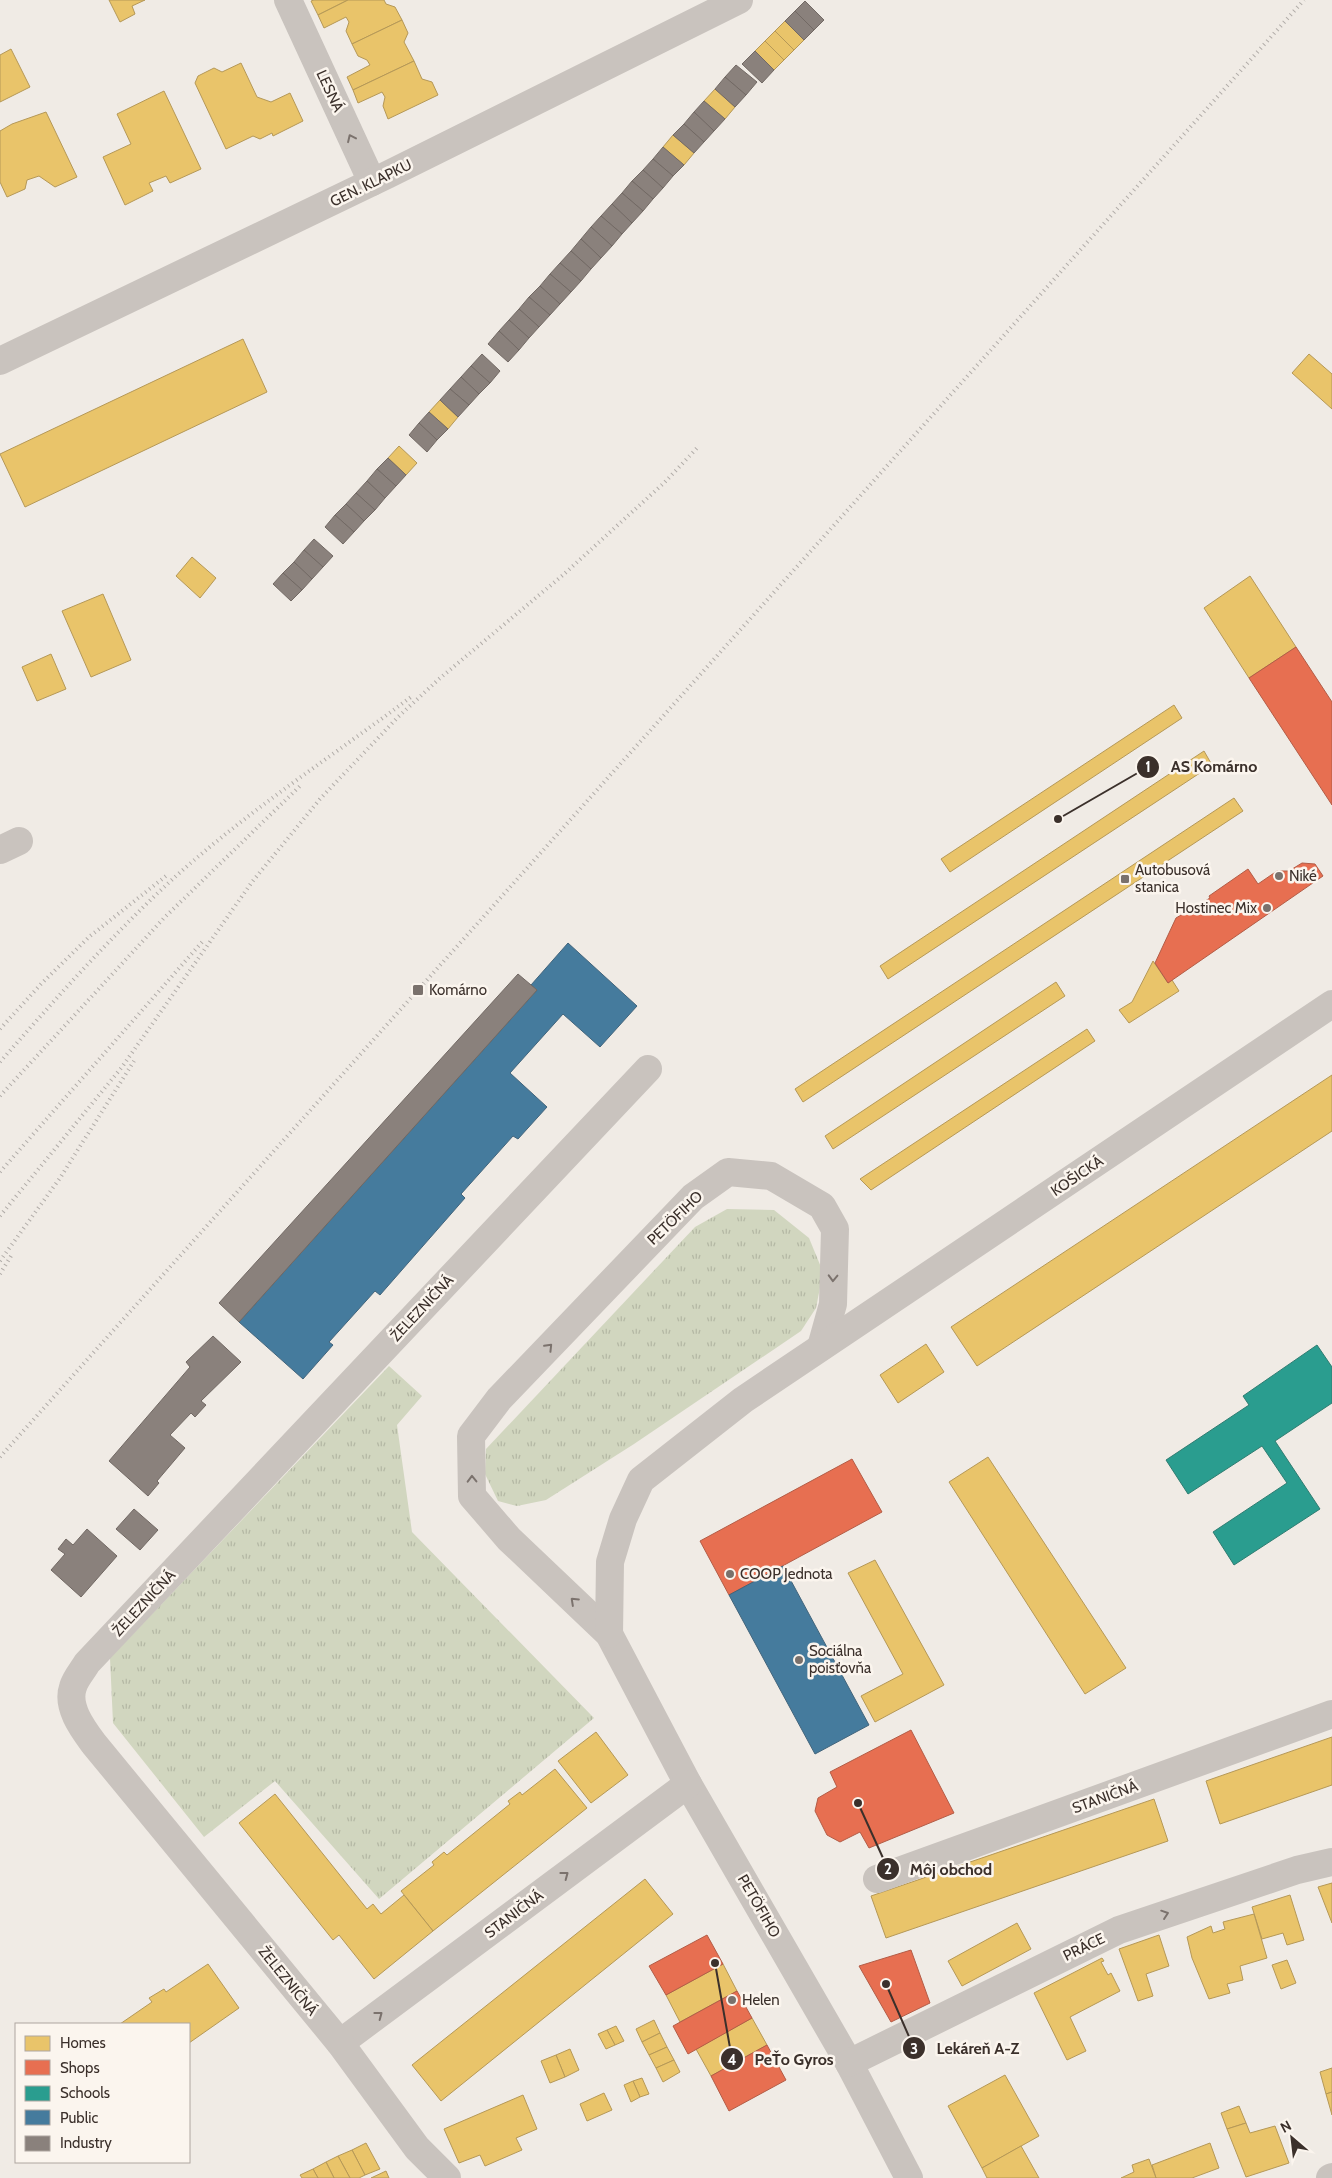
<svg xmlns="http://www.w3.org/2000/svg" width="1332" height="2178" font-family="Cabin,sans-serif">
<defs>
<pattern id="park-tufts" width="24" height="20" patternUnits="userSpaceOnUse" patternTransform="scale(1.25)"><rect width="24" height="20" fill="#d1d6bf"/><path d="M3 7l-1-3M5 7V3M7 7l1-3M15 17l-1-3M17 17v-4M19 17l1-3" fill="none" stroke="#b4b8a4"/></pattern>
</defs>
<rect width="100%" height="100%" fill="#f0ebe5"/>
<g fill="url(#park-tufts)">
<path d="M 727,1209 L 774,1210 L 809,1238 L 823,1272 L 816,1308 L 801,1331 L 634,1444 L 546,1500 L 517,1506 L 498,1501 L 485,1474 L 486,1449 L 695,1227 Z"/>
<path d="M 389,1366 L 422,1396 L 397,1425 L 412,1532 L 594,1718 L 379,1899 L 275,1781 L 204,1837 L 113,1723 L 110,1658 Z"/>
</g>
<g fill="#e9c46a" stroke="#b59857">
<path d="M 109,0 L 145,0 L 132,6 L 135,14 L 120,22 Z"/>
<path d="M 314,0 L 348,0 L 318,15 L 311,1 Z"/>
<path d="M 348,0 L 384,0 L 386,4 L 395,7 L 402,20 L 352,44 L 346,31 L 349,22 L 346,17 L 324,28 L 318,15 Z"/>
<path d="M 402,20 L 408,33 L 404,42 L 414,61 L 353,90 L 347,77 L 370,65 L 367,60 L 358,56 L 352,44 Z"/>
<path d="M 785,21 L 804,40 L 794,50 L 775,31 Z"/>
<path d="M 775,31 L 794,50 L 784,60 L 765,41 Z"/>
<path d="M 765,41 L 784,60 L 774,70 L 755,51 Z"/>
<path d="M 11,49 L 30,87 L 0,102 L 0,55 Z"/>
<path d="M 414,61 L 422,79 L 432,82 L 438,95 L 388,119 L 383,106 L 385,97 L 382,92 L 358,103 L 353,90 Z"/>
<path d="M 241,63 L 257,97 L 271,102 L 290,93 L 303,121 L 273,136 L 272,133 L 260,139 L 253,136 L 226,149 L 195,83 L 198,76 L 214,68 L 222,72 Z"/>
<path d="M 715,89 L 735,107 L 725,119 L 704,101 Z"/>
<path d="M 164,91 L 201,169 L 170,183 L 166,176 L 149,183 L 153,191 L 125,205 L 103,157 L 131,144 L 117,114 Z"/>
<path d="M 46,112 L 77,177 L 55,187 L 39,176 L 27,180 L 25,189 L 7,197 L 0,182 L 0,131 L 12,124 Z"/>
<path d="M 673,135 L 694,153 L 684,165 L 663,147 Z"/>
<path d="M 243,339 L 267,392 L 25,507 L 0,454 Z"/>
<path d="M 1309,354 L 1332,374 L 1332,409 L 1292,373 Z"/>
<path d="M 440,400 L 458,417 L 448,429 L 429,412 Z"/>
<path d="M 399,446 L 417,463 L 406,475 L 388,458 Z"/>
<path d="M 192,557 L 216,578 L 200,598 L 176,576 Z"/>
<path d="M 1250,576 L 1296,647 L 1249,678 L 1204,608 Z"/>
<path d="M 103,594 L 131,660 L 91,677 L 62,611 Z"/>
<path d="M 51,654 L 66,689 L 37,701 L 22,667 Z"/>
<path d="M 1174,705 L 1182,718 L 950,872 L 941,859 Z"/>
<path d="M 1204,751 L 1212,765 L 888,979 L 880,966 Z"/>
<path d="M 1234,798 L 1243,811 L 803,1102 L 795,1089 Z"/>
<path d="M 1153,961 L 1168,983 L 1172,980 L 1179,991 L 1129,1023 L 1119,1010 L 1132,1002 Z"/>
<path d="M 1056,982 L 1065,996 L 833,1149 L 825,1136 Z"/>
<path d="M 1087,1029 L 1095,1041 L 871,1190 L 860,1179 Z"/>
<path d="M 1332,1075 L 1332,1131 L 977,1366 L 951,1327 Z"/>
<path d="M 926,1344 L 944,1372 L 898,1403 L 880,1375 Z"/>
<path d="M 988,1457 L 1126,1668 L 1085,1694 L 949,1482 Z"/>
<path d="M 875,1560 L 944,1685 L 875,1722 L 861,1696 L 903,1674 L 848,1573 Z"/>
<path d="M 596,1732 L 628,1775 L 591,1803 L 558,1761 Z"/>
<path d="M 1332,1737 L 1332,1785 L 1220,1824 L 1206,1781 Z"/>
<path d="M 555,1769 L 587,1808 L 433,1931 L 401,1891 L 434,1865 L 432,1862 L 444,1852 L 447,1855 L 510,1804 L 508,1801 L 520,1792 L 522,1795 Z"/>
<path d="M 275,1794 L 367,1909 L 373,1904 L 381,1914 L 404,1895 L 433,1931 L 374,1979 L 339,1935 L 333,1940 L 239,1823 Z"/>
<path d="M 1154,1799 L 1168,1841 L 886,1938 L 871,1896 Z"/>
<path d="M 645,1879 L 673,1914 L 441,2101 L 412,2065 Z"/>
<path d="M 1332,1883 L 1332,1923 L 1318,1887 Z"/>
<path d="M 1290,1895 L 1304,1940 L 1287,1945 L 1283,1933 L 1262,1939 L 1252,1907 Z"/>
<path d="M 1254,1914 L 1267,1958 L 1240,1966 L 1243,1980 L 1227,1984 L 1230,1993 L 1209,1999 L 1192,1958 L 1187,1937 L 1211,1926 L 1213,1933 L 1225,1929 L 1223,1922 Z"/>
<path d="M 1017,1923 L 1031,1949 L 962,1986 L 948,1961 Z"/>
<path d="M 1159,1935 L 1169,1966 L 1146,1974 L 1153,1996 L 1138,2001 L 1119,1949 Z"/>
<path d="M 1102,1958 L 1104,1961 L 1101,1962 L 1108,1975 L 1111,1973 L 1120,1991 L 1070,2017 L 1086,2051 L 1067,2060 L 1034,1993 Z"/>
<path d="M 1287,1960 L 1296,1983 L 1281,1989 L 1272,1965 Z"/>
<path d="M 208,1964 L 239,2008 L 189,2043 L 189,2024 L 120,2024 L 152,2002 L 149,1998 L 164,1989 L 166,1992 Z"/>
<path d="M 723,1964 L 737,1991 L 680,2022 L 666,1995 Z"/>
<path d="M 752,2018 L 767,2045 L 711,2076 L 696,2049 Z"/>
<path d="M 654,2020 L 660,2033 L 642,2042 L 636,2029 Z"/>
<path d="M 616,2026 L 624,2041 L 615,2045 L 607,2030 Z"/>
<path d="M 607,2030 L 615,2045 L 606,2049 L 598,2034 Z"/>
<path d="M 660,2033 L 667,2047 L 649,2055 L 642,2042 Z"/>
<path d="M 667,2047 L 674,2060 L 656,2068 L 649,2055 Z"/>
<path d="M 570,2049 L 579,2070 L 565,2077 L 556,2055 Z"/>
<path d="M 556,2055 L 565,2077 L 550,2083 L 541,2061 Z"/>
<path d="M 674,2060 L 680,2072 L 663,2082 L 656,2068 Z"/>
<path d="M 1332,2068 L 1332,2092 L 1326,2094 L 1320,2072 Z"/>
<path d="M 1005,2075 L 1039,2136 L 982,2168 L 948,2106 Z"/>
<path d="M 642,2078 L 649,2094 L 640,2097 L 633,2081 Z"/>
<path d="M 633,2081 L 640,2097 L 631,2102 L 624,2085 Z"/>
<path d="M 1332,2092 L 1332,2115 L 1326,2094 Z"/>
<path d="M 604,2093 L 612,2110 L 587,2121 L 580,2104 Z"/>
<path d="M 523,2095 L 537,2129 L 516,2138 L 522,2150 L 485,2166 L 480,2155 L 459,2163 L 444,2129 Z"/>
<path d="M 1239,2106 L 1246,2123 L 1227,2129 L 1221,2113 Z"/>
<path d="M 1246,2123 L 1250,2133 L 1275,2126 L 1289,2163 L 1246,2177 L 1227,2129 Z"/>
<path d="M 366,2143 L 380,2169 L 365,2175 L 352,2150 Z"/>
<path d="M 1210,2143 L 1219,2168 L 1192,2178 L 1156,2178 L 1152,2165 Z"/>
<path d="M 1021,2146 L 1039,2178 L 987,2178 L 982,2168 Z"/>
<path d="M 352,2150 L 365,2175 L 359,2178 L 350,2178 L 338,2156 Z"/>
<path d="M 338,2156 L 350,2178 L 334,2178 L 326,2162 Z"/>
<path d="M 1149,2159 L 1156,2178 L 1121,2178 L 1134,2172 L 1132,2165 Z"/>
<path d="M 326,2162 L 334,2178 L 318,2178 L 313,2169 Z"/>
<path d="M 313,2169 L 318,2178 L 302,2178 L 300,2175 Z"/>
<path d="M 386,2171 L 389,2178 L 371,2178 Z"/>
</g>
<g fill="#e76f51" stroke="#b35c46">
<path d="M 1296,647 L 1332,702 L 1332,805 L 1249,678 Z"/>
<path d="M 1302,863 L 1315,864 L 1323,876 L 1168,983 L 1155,963 L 1176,918 L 1210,898 L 1209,896 L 1248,869 L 1258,884 L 1277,871 L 1289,871 Z"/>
<path d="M 852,1459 L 882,1512 L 729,1595 L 700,1541 Z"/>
<path d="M 911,1730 L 954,1813 L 869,1848 L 860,1832 L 840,1842 L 827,1835 L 815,1811 L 818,1798 L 837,1787 L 830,1772 Z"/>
<path d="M 707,1935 L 723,1964 L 666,1995 L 649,1966 Z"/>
<path d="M 911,1950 L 930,2003 L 891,2022 L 859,1966 Z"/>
<path d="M 737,1991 L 752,2018 L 688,2054 L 673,2026 Z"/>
<path d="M 767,2045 L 786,2080 L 729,2111 L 711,2076 Z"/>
</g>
<path fill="#2a9d8f" stroke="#2f7c71" d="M 1317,1345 L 1332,1367 L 1332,1403 L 1275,1441 L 1320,1509 L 1234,1565 L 1213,1532 L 1287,1483 L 1262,1446 L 1188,1494 L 1166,1460 L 1249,1405 L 1243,1396 Z"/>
<g fill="#457b9d" stroke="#42647b">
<path d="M 568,943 L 637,1006 L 600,1047 L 563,1014 L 510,1073 L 547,1107 L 518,1139 L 513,1136 L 461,1194 L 465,1198 L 380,1295 L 375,1291 L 329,1342 L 333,1345 L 303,1379 L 239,1322 L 537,990 L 531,985 Z"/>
<path d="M 783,1566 L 869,1725 L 815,1754 L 729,1595 Z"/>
</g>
<g fill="#8a817c" stroke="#726964">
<path d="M 805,1 L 824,20 L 814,30 L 795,11 Z"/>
<path d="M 795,11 L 814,30 L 804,40 L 785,21 Z"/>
<path d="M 755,51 L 774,70 L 762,83 L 742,64 Z"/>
<path d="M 736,65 L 757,82 L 746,95 L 725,77 Z"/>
<path d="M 725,77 L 746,95 L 735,107 L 715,89 Z"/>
<path d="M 704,101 L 725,119 L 714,131 L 694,112 Z"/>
<path d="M 694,112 L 714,131 L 704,142 L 684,124 Z"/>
<path d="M 684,124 L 704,142 L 694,153 L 673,135 Z"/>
<path d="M 663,147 L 684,165 L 673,176 L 653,159 Z"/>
<path d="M 653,159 L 673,176 L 663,188 L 643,170 Z"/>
<path d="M 643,170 L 663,188 L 653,199 L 632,181 Z"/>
<path d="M 632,181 L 653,199 L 643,211 L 622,193 Z"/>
<path d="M 622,193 L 643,211 L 632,223 L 612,204 Z"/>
<path d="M 612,204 L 632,223 L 622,234 L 601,216 Z"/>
<path d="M 601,216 L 622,234 L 612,246 L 591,227 Z"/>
<path d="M 591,227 L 612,246 L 601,258 L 581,239 Z"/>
<path d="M 581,239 L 601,258 L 591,269 L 571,251 Z"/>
<path d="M 571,251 L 591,269 L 581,281 L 560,263 Z"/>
<path d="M 560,263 L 581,281 L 571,292 L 550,274 Z"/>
<path d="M 550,274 L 571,292 L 560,304 L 540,286 Z"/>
<path d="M 540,286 L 560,304 L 550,315 L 529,297 Z"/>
<path d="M 529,297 L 550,315 L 539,327 L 519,309 Z"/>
<path d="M 519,309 L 539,327 L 529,338 L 509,320 Z"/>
<path d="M 509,320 L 529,338 L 519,350 L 499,331 Z"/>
<path d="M 499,331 L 519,350 L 508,362 L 488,344 Z"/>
<path d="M 482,354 L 500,371 L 490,383 L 471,366 Z"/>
<path d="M 471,366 L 490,383 L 479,394 L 461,377 Z"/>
<path d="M 461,377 L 479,394 L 469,405 L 450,389 Z"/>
<path d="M 450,389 L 469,405 L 458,417 L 440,400 Z"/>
<path d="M 429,412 L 448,429 L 437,440 L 419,423 Z"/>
<path d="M 419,423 L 437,440 L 427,452 L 409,435 Z"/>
<path d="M 388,458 L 406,475 L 396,486 L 377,469 Z"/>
<path d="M 377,469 L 396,486 L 385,498 L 367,481 Z"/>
<path d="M 367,481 L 385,498 L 375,510 L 356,493 Z"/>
<path d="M 356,493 L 375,510 L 364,521 L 346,504 Z"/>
<path d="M 346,504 L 364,521 L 354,532 L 335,515 Z"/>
<path d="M 335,515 L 354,532 L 343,544 L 325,527 Z"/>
<path d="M 314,539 L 333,556 L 323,567 L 304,550 Z"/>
<path d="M 304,550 L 323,567 L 312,579 L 294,562 Z"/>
<path d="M 294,562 L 312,579 L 302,590 L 283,573 Z"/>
<path d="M 283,573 L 302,590 L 291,601 L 273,584 Z"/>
<path d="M 518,974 L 537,990 L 239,1322 L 219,1303 Z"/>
<path d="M 213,1336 L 241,1362 L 201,1401 L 206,1405 L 195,1417 L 191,1413 L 170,1435 L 185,1448 L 157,1481 L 159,1483 L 148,1496 L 109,1461 L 190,1367 L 186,1362 Z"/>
<path d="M 134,1509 L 158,1530 L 140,1550 L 116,1529 Z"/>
<path d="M 87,1529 L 117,1556 L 81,1597 L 51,1570 L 65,1554 L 58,1549 L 66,1539 L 73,1545 Z"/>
</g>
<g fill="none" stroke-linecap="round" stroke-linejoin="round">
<g stroke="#c9c3be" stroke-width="28">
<path d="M 288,0 L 372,182"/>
<path d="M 0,361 L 387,175 L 739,0"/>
<path d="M 0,850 L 19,841"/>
<path d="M 821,1347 L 833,1304 L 835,1229 L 822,1206 L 771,1176 L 728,1172 L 693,1197 L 499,1399 L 471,1436 L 472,1496 L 509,1539 L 609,1634 L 688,1784 L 849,2063 L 909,2178"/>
<path d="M 609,1634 L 610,1562 L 623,1519 L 641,1480 L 743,1400 L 1332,1004"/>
<path d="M 877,1879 L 1332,1714"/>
<path d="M 340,2043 L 688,1784"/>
<path d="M 849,2063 L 1119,1930 L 1297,1870 L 1332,1862"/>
<path d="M 447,2178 L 417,2148 L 340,2043 L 94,1744 C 83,1729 66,1707 73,1687 C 75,1679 83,1670 87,1663 L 648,1069"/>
<path d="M 1330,2178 L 1332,2177"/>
</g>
<g stroke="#b1aca8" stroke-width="4" stroke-dasharray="1 4" stroke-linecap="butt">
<path d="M 0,1029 L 41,984 L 89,937 L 166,876"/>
<path d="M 0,1062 C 52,1003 104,944 161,890 C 237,818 327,760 411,697"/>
<path d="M 0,1096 L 164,918 L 300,786"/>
<path d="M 0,1172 L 203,941"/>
<path d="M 0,1216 L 122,1067 L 252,882 L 320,799 L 398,717 L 439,679 L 563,575 L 665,482 L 698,447"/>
<path d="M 0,1261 L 60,1178 L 134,1061"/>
<path d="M 0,1274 L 11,1256"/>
<path d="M 0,1457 L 1304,0"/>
</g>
</g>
<defs><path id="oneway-chevron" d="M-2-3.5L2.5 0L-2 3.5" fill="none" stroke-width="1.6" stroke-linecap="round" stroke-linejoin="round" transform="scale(1.25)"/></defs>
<g stroke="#7b726d">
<use href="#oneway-chevron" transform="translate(351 138) rotate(-115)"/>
<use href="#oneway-chevron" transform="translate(833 1278) rotate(92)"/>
<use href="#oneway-chevron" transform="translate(549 1347) rotate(-46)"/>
<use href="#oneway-chevron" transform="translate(472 1479) rotate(-91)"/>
<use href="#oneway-chevron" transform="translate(574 1601) rotate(-137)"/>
<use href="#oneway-chevron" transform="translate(565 1875) rotate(-37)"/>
<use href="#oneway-chevron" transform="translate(1165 1914) rotate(-19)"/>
<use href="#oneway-chevron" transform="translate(379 2015) rotate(-37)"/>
</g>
<g fill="#7a716c" stroke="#fbf5ee" stroke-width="2">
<circle cx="1279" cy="876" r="5"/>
<rect x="1120" y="874" width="10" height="10" rx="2.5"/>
<circle cx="1267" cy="908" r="5"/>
<rect x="412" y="984" width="12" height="12" rx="2.5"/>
<circle cx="730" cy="1574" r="5"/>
<circle cx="799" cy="1660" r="5"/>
<circle cx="732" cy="2000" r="5"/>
</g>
<g text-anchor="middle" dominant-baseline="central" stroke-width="5" stroke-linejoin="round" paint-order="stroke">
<g font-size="15" fill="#3b302b" stroke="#fbf5ee">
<text transform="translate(330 91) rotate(65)">LESNÁ</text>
<text transform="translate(371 183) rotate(-26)">GEN. KLAPKU</text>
<text transform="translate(1077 1176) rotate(-34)">KOŠICKÁ</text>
<text transform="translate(675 1218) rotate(-44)">PETÖFIHO</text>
<text transform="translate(422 1308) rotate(-47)">ŽELEZNIČNÁ</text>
<text transform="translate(144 1603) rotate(-47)">ŽELEZNIČNÁ</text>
<text transform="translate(1105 1797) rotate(-20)">STANIČNÁ</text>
<text transform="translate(759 1906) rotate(60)">PETÖFIHO</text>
<text transform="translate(514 1914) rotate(-37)">STANIČNÁ</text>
<text transform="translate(1084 1947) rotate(-26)">PRÁCE</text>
<text transform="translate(288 1981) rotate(51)">ŽELEZNIČNÁ</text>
</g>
<g font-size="15" fill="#3b302b" stroke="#fbf5ee" text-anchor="start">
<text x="1135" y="870">Autobusová<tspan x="1135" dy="17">stanica</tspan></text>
<text x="1289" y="876">Niké</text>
<text x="1257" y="908" text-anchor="end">Hostinec Mix</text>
<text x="429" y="990">Komárno</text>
<text x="740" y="1574">COOP Jednota</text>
<text x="809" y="1651">Sociálna<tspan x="809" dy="17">poisťovňa</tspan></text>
<text x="742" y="2000">Helen</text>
</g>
</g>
<path fill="none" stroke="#3b302b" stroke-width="2" d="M1058 819L1148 767M858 1803L888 1869M886 1984L914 2048M715 1963L732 2059"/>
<g fill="#3b302b" stroke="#fbf5ee" stroke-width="2">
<circle cx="1058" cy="819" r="5"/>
<circle cx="858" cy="1803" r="5"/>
<circle cx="886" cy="1984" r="5"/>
<circle cx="715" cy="1963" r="5"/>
<circle cx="1148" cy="767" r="12"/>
<circle cx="888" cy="1869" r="12"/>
<circle cx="914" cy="2048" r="12"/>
<circle cx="732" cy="2059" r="12"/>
</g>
<g font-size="15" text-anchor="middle" font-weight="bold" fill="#fff">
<text x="1148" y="772">1</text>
<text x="888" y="1874">2</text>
<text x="914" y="2054">3</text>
<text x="732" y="2065">4</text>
</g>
<g font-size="16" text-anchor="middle" font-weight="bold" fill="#3b302b" stroke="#fbf5ee" stroke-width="5" stroke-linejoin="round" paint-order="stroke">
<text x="1214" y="772">AS Komárno</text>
<text x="951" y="1875">Môj obchod</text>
<text x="978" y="2054">Lekáreň A-Z</text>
<text x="794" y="2065">PeŤo Gyros</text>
</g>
<rect x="15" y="2023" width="175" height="140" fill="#fbf5ee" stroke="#aea6a0"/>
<rect x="25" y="2036" width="25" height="15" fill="#e9c46a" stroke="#aea6a0"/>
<text x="60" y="2048" font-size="15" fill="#3b302b">Homes</text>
<rect x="25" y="2060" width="25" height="15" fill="#e76f51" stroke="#aea6a0"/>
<text x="60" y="2073" font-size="15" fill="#3b302b">Shops</text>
<rect x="25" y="2086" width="25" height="15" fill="#2a9d8f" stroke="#aea6a0"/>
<text x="60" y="2098" font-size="15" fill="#3b302b">Schools</text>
<rect x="25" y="2110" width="25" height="15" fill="#457b9d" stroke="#aea6a0"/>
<text x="60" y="2123" font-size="15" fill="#3b302b">Public</text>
<rect x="25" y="2136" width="25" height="15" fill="#8a817c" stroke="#aea6a0"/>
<text x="60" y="2148" font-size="15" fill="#3b302b">Industry</text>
<g transform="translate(1292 2138) rotate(332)" stroke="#fbf5ee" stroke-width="4" paint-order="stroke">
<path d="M0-4L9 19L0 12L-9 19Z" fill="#3b302b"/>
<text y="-8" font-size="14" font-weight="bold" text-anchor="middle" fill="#3b302b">N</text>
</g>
</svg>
